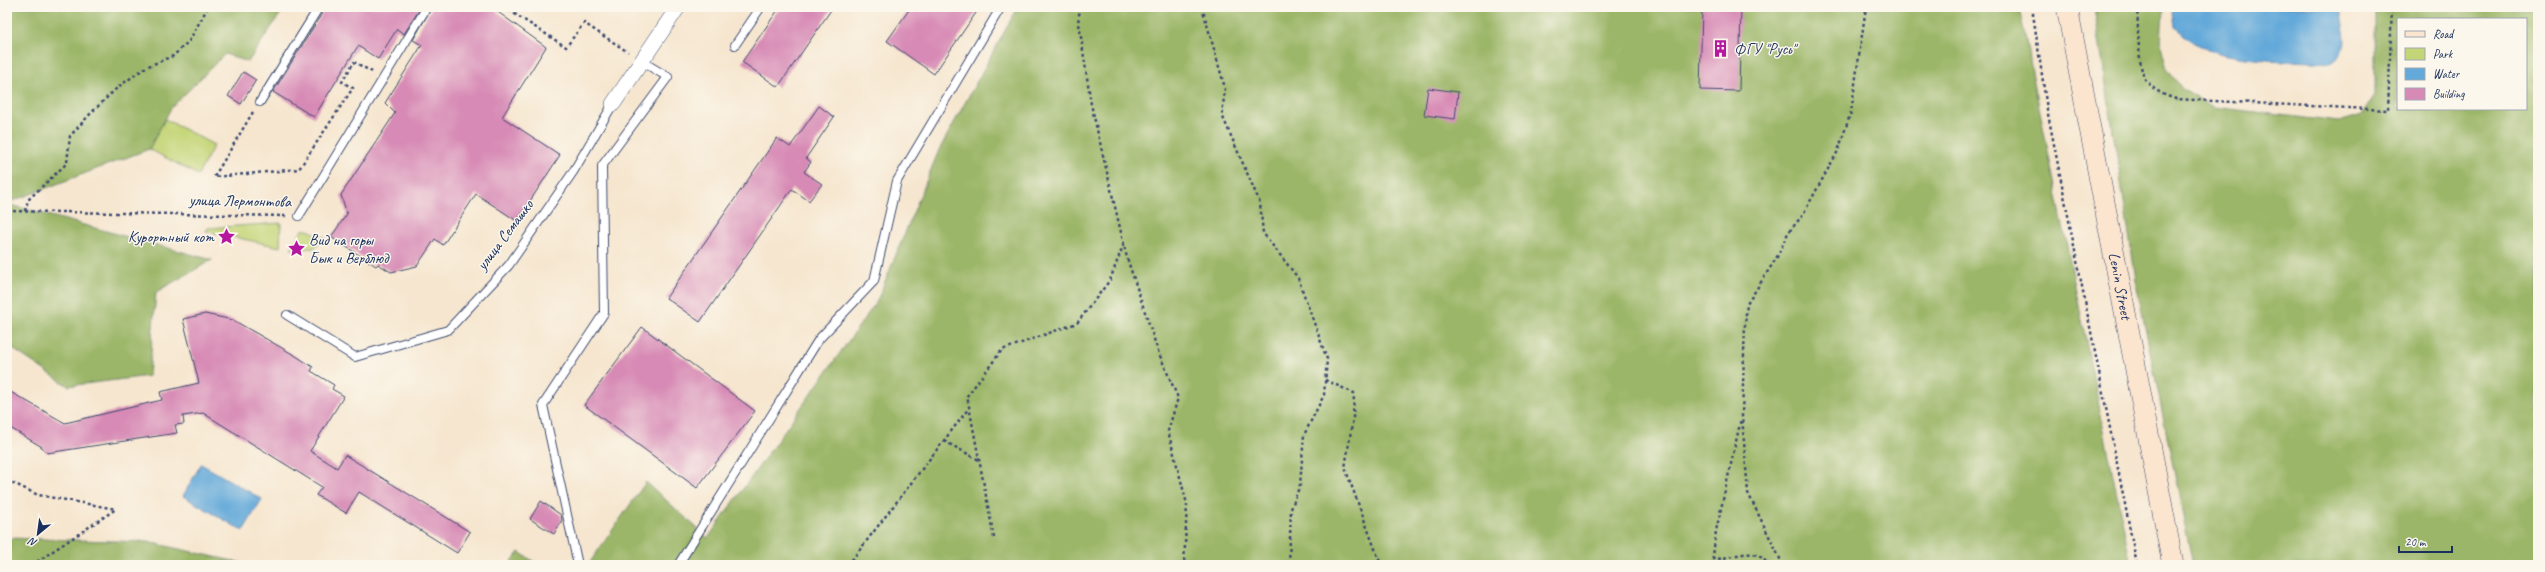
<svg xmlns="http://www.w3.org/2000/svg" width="2545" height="572" font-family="Caveat,sans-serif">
<rect width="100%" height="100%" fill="#fbf7ec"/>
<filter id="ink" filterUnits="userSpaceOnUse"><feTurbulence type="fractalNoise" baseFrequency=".025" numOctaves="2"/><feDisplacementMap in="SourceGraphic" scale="8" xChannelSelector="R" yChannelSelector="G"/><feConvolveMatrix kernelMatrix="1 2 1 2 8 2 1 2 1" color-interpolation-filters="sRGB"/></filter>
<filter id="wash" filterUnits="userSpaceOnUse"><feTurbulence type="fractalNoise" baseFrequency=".012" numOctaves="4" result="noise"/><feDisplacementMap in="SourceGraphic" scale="16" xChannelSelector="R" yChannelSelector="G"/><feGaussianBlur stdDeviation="0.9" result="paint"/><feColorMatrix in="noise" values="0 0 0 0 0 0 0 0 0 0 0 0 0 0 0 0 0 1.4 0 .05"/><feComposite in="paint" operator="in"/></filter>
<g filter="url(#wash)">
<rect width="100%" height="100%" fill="#f6e6cf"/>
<g fill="#c4d577" stroke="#70826a">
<path d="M 165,119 L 214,145 L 198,175 L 149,149 Z"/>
<path d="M 281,223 L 280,247 L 206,231 L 208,228 Z"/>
<path d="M 302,230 L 308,230 L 325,238 L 314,248 L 291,249 Z"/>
</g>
<g fill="#9bb668" stroke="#5b7263" fill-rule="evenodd">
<path d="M 7,7 L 285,7 L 248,62 L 225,54 L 171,108 L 149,149 L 7,203 Z"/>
<path d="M 1018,7 L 2019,7 L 2131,565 L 588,565 L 646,482 L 708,538 L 877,301 L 939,150 Z"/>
<path d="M 2094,7 L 2163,7 L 2161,45 L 2167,69 L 2183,90 L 2213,107 L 2339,122 L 2362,115 L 2375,96 L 2375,7 L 2538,7 L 2538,565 L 2193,565 L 2137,287 ZM 2398,19 L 2526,19 L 2526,109 L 2398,109 Z"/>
<path d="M 7,204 L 212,260 L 156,292 L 149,376 L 68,386 L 7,345 Z"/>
<path d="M 7,538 L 148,542 L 251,565 L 7,565 Z"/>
<path d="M 519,552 L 539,565 L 509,565 Z"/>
</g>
<g fill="#63a9d9" stroke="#3f6c9c">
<path d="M 2172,7 L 2340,7 C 2342,30 2354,49 2331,63 C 2292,60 2241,63 2205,48 C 2193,43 2184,35 2175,27 Z"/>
<path d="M 201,464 L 262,499 L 243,531 L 183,496 Z"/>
</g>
<g id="blocks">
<g fill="#d78ab5">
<path d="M 326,7 L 421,7 L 404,34 L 397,29 L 378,59 L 358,46 L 314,117 L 273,92 Z"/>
<path d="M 432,7 L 491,7 L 546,47 L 502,117 L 560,155 L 517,221 L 476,194 L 443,245 L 435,239 L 417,266 L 391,272 L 378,264 L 376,266 L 331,237 L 347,214 L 341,195 L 395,113 L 385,103 L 422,45 L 413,40 Z"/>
<path d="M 780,7 L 833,7 L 778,87 L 742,62 Z"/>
<path d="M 911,7 L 980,7 L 934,74 L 887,41 Z"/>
<path d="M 1702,7 L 1741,7 L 1739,91 L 1700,90 Z"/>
<path d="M 243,72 L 256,80 L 241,104 L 228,96 Z"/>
<path d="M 1428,88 L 1458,92 L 1455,119 L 1424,115 Z"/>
<path d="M 819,106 L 834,117 L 806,158 L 811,162 L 804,172 L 822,184 L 809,201 L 792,189 L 700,322 L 666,298 L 777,138 L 790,147 Z"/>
<path d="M 205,314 L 233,320 L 296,356 L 313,367 L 311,371 L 334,385 L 332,389 L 344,396 L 310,451 L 337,468 L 345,455 L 470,532 L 457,553 L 359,492 L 346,513 L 316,495 L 322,487 L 203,413 L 183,416 L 184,424 L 175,425 L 177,433 L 47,453 L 42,447 L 7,426 L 7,390 L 65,423 L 162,400 L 160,392 L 199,383 L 183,319 Z"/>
<path d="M 642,327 L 755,411 L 697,488 L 584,405 Z"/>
<path d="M 541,501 L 561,515 L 562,520 L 554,534 L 530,519 Z"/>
</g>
</g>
</g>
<g filter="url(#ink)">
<use href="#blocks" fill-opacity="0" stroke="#3c4a6f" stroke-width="1"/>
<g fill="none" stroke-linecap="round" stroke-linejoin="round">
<defs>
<g id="service">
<path d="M 735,45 L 761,7"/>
<path d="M 260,102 L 319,7"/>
<path d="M 299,216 L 427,7"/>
<path d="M 287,315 L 355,357 L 448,330 L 509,265 L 573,172 L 613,104"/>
<path d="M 578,565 L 543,405 L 604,313 L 602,166 L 668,77 L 641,61"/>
<path d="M 678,565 L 819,339 L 874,281 L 897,181 L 1001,7"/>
</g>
<path id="minor" d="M 613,104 L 678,7"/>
<g id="secondary">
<path id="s1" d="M 2067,7 L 2173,565"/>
</g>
</defs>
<use href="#service" stroke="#3c4a6f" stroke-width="10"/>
<use href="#minor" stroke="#3c4a6f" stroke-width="16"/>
<use href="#secondary" stroke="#3c4a6f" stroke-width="22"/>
<g stroke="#3c4a6f" stroke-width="2.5" stroke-dasharray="3 3" stroke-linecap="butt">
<path d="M 504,7 L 566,47 L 584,23 L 628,52"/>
<path d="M 1082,7 L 1078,17 L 1091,104 L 1127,258 L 1158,351 L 1178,398 L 1168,431 L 1187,504 L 1184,565"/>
<path d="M 1202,7 L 1225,88 L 1222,115 L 1260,203 L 1263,233 L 1298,278 L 1327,359 L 1324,395 L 1304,435 L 1300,485 L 1291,509 L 1289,565"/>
<path d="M 2032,7 L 2047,109 L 2137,565"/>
<path d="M 2137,7 C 2138,21 2138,69 2145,79 C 2153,90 2163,95 2176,99 L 2388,110 L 2392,7"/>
<path d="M 253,112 L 214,177 L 299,169 L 353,88 L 342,82 L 354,62 L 374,73"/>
<path d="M 7,211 L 286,216"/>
<path d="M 25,211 L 28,200 L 67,163 L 70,136 L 92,112 L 118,87 L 146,67 L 173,56 L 189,41 L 208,7"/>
<path d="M 1325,380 L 1354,393 L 1353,418 L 1345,468 L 1381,565"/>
<path d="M 944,441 L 979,460"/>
<path d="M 7,480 L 38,495 L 116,509"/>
<path d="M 994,538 L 967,396 L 1002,350 L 1077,323 L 1110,280 L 1124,243"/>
<path d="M 1712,559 C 1731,560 1755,543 1768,565"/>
<path d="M 32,565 L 116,509"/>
<path d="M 848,565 L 969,408"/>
<path d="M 1712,565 L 1716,531 L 1741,419"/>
<path d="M 1783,565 L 1748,493 L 1742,416 L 1745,324 L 1747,304 L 1777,257 L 1788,233 L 1802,216 L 1838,151 L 1851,112 L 1866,7"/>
</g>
<use href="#service" stroke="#fff" stroke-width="8"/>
<use href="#minor" stroke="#fff" stroke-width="15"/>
<use href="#secondary" stroke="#fce5cf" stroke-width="21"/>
</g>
</g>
<defs>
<symbol id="building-bare" viewBox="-9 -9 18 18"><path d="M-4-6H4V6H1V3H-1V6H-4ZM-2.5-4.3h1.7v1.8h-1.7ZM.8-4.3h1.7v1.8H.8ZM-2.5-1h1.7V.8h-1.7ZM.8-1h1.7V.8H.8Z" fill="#b5179e" stroke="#fbf7ec" stroke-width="2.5" paint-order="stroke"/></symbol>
<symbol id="sight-bare" viewBox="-9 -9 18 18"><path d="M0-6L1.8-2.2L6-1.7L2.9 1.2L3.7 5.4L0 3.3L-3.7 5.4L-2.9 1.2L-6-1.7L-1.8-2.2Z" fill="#b5179e" stroke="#fbf7ec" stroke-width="2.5" paint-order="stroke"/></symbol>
</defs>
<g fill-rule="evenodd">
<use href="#building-bare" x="1708" y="36" width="25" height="25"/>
<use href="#sight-bare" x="214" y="224" width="25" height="25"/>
<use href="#sight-bare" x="284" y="236" width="25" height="25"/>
</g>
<g text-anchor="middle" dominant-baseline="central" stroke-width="3" stroke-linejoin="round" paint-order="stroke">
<g font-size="16" fill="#1b2f5e" stroke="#fbf7ec" text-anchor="start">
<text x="1734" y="49">ФГУ "Русь"</text>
<text x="214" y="237" text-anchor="end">Курортный кот</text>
<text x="309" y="240">Вид на горы<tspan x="309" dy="18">Бык и Верблюд</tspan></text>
</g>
<g font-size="16" fill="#1b2f5e" stroke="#fbf7ec">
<text transform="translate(240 201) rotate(1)">улица Лермонтова</text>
<text transform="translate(505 235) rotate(-53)">улица Семашко</text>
<text stroke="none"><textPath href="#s1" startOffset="284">Lenin Street</textPath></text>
</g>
</g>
<rect width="2545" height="572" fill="none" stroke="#fbf7ec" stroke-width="24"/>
<rect x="2397" y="18" width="130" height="92" fill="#fbf7ec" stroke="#a1a7b3"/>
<rect x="2405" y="31" width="20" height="6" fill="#fce5cf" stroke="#a1a7b3"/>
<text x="2433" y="38" font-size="12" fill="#1b2f5e">Road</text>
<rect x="2405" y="48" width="20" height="12" fill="#c4d577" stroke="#a1a7b3"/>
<text x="2433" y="58" font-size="12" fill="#1b2f5e">Park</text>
<rect x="2405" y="68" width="20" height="12" fill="#63a9d9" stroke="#a1a7b3"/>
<text x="2433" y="78" font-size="12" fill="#1b2f5e">Water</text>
<rect x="2405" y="88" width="20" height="12" fill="#d78ab5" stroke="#a1a7b3"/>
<text x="2433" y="98" font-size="12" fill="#1b2f5e">Building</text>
<g transform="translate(38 534) rotate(209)" stroke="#fbf7ec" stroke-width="3" paint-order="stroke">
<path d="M0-3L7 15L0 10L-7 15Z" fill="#1b2f5e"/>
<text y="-6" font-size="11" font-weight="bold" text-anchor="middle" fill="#1b2f5e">N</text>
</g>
<path d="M2399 546v6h53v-6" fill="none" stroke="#1b2f5e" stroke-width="2"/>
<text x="2405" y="546" font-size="12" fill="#1b2f5e" stroke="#fbf7ec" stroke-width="3" paint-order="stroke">20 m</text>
</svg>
